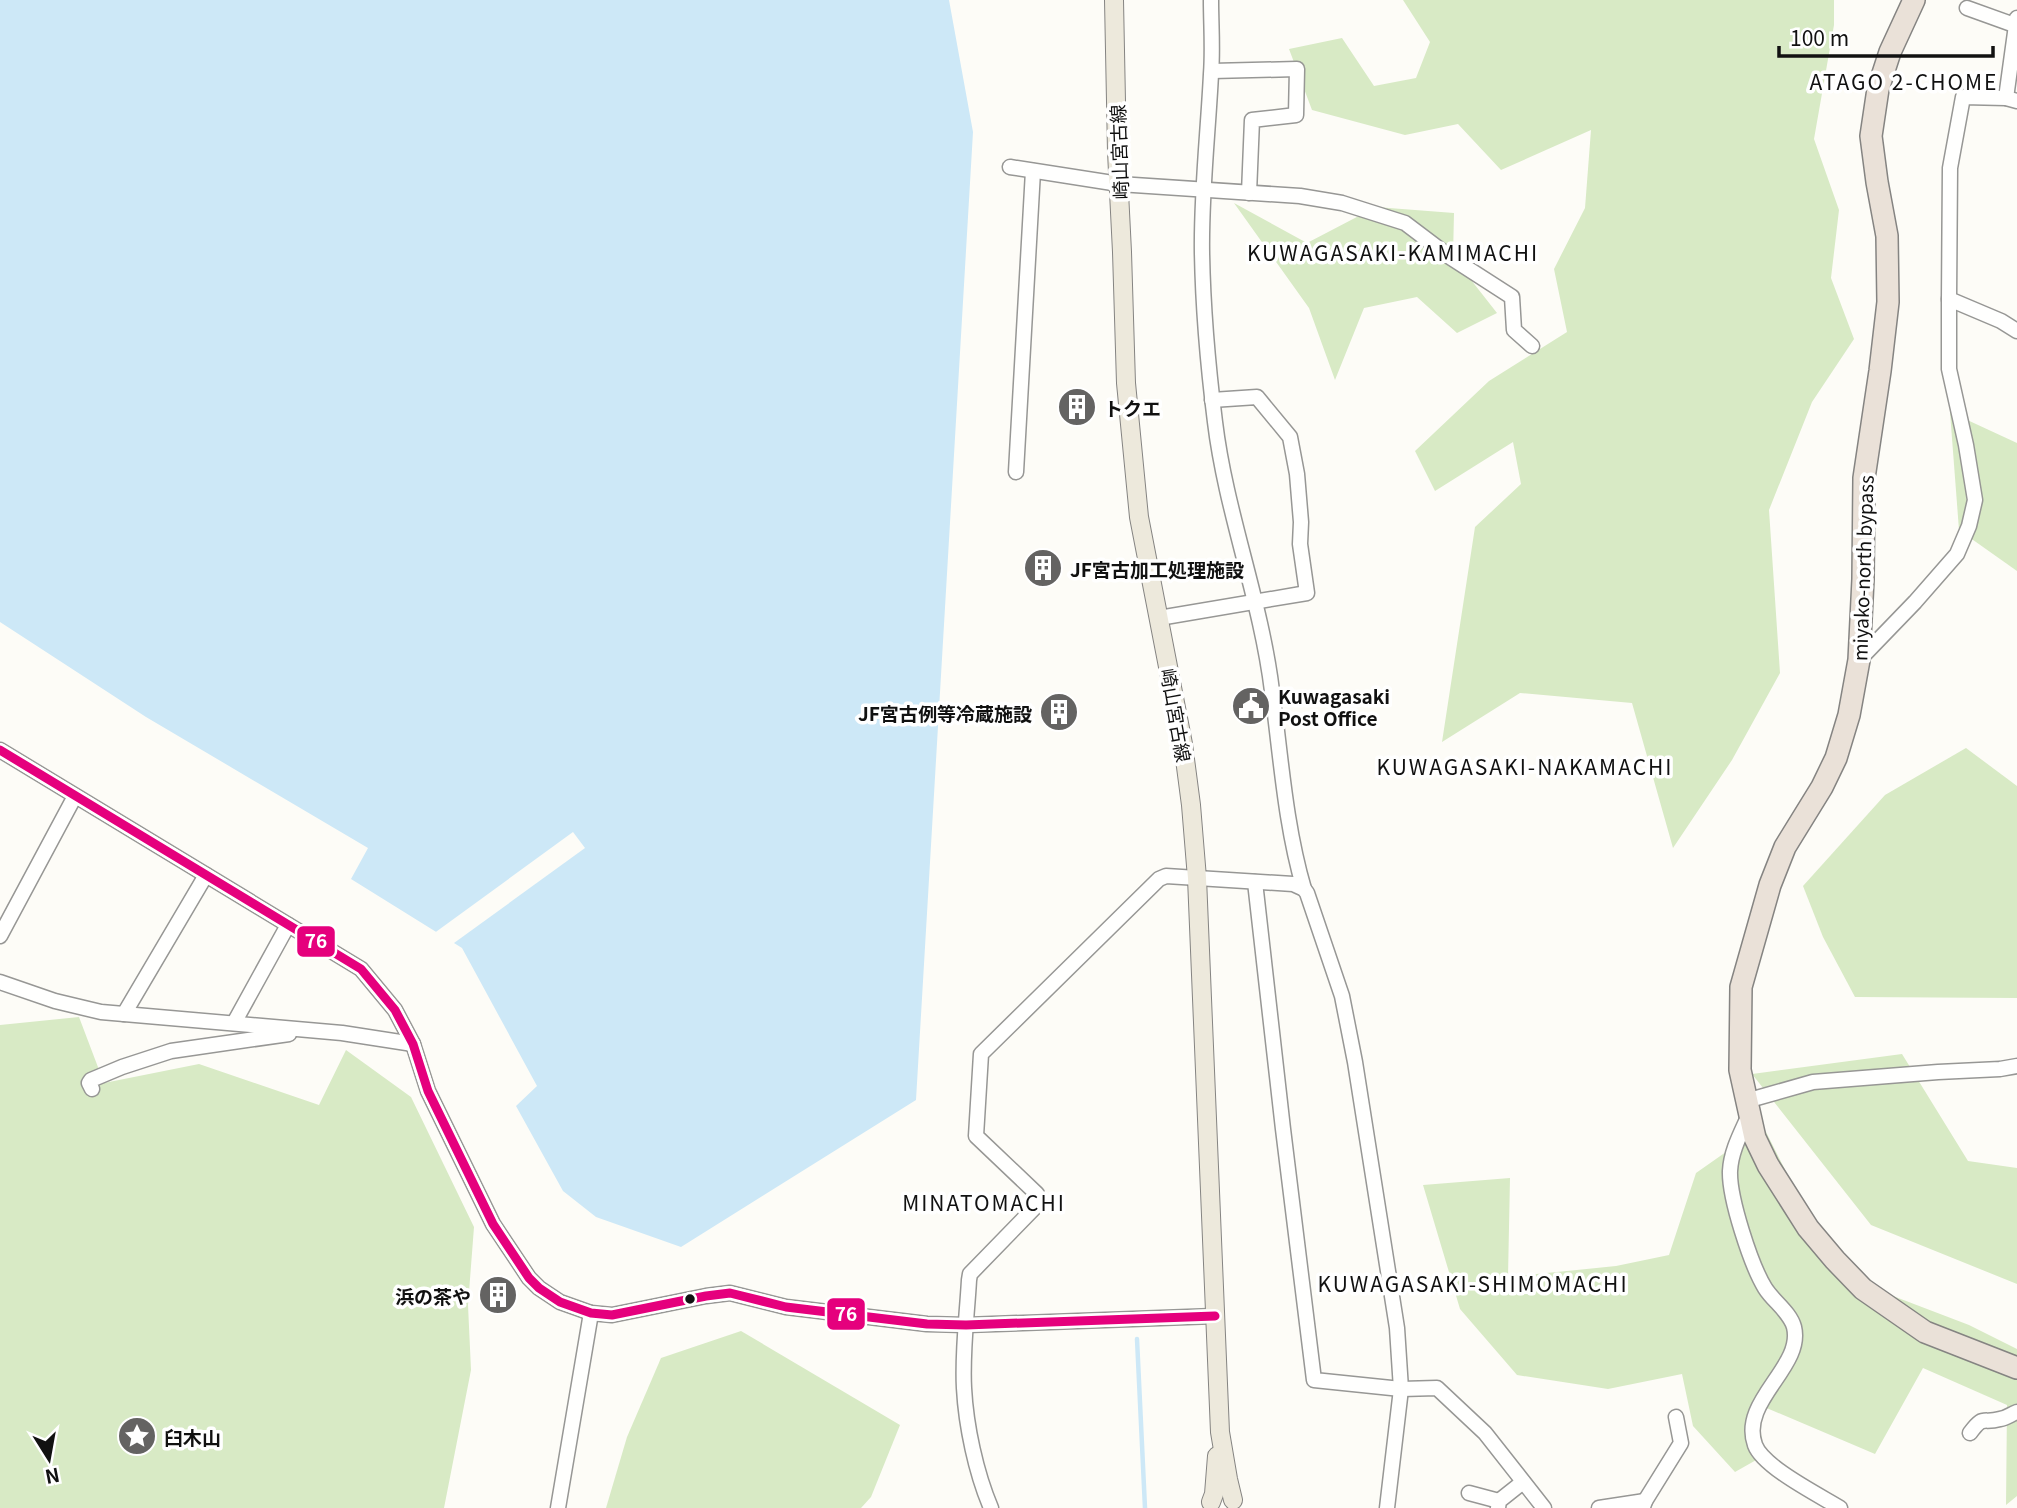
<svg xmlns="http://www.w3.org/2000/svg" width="2017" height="1508" font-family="Georgia,'Noto Sans JP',serif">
<rect width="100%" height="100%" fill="#fdfcf7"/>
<g fill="#d8eac5">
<path d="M 1403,0 L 1834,0 L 1834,25 L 1814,139 L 1839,210 L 1831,278 L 1854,339 L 1812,402 L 1769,510 L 1780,673 L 1732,760 L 1673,848 L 1632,703 L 1520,693 L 1442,742 L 1475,527 L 1521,484 L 1513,442 L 1435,491 L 1415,451 L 1489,381 L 1567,332 L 1554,269 L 1585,208 L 1591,130 L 1501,170 L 1458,124 L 1405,135 L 1312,110 L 1289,49 L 1342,38 L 1374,86 L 1416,78 L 1430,42 Z"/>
<path d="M 1234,203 L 1307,243 L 1376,207 L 1454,213 L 1453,257 L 1497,313 L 1457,333 L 1417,297 L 1364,308 L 1335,380 L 1309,308 Z"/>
<path d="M 1950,412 L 2017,443 L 2017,571 L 1959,530 Z"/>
<path d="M 1966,748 L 2017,786 L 2017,998 L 1855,997 L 1823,937 L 1803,886 L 1885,795 Z"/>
<path d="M 79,1017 L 104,1083 L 199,1064 L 319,1105 L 346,1050 L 411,1097 L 474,1227 L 468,1305 L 471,1370 L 444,1508 L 0,1508 L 0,1025 Z"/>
<path d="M 1902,1054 L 1968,1161 L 2017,1168 L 2017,1284 L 1871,1225 L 1752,1074 Z"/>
<path d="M 1763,1126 L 1838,1275 L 1969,1325 L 2017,1349 L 2017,1496 L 2006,1505 L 2007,1405 L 1923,1368 L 1875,1454 L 1755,1403 L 1765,1455 L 1735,1472 L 1693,1426 L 1682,1374 L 1608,1389 L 1517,1375 L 1460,1309 L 1423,1185 L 1510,1178 L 1508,1277 L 1616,1266 L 1669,1255 L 1696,1173 Z"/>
<path d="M 741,1331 L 900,1425 L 871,1497 L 861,1508 L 606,1508 L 627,1437 L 661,1358 Z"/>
</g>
<path fill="#cde8f7" d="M 0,0 L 949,0 L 973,132 L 916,1100 L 681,1247 L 596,1217 L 563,1191 L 516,1106 L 537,1086 L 462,948 L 351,879 L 368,848 L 146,717 L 0,622 Z"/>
<path fill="#fdfcf7" d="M 573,832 L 585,848 L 454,943 L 451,945 L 433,934 Z"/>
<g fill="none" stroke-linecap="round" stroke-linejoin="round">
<path stroke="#cde8f7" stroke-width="4.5" d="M 1137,1339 L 1145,1508"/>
<defs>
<g id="minor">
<path d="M 1211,0 C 1211,25 1213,49 1211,74 C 1208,134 1201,194 1202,253 C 1203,310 1208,366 1215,422 C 1226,513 1261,600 1272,691 C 1281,757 1285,824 1304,889"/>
<path d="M 1967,8 L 2017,26"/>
<path d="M 1212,71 L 1297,69 L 1296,115 L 1252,120 L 1249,193"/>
<path d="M 2006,98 L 2017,18"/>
<path d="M 2017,101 L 2006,98 L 1963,97 L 1950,168 L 1949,299 L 2001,321 L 2017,331"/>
<path d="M 1010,167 L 1119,184 L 1300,196 L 1342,203 L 1405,223 L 1450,257 L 1512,297 L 1514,330 L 1532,346"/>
<path d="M 1016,472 L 1033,171"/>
<path d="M 1159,618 L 1307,593 L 1300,544 L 1301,522 L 1297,474 L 1290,437 L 1257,397 L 1212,400"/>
<path d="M 1859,660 L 1915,602 L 1957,554 L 1969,526 L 1975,500 L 1966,445 L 1949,369 L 1949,299"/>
<path d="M 0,750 L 361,969 L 395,1010 L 413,1044 L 428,1091 L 493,1224 L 529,1278 L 539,1288 L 560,1302 L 591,1313 L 612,1315 L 706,1296 L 730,1293 L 786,1307 L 927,1324 L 966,1325 L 1215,1316"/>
<path d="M 1255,882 L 1283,1129 L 1314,1380 L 1401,1389 L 1437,1388 L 1485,1433 L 1544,1508"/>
<path d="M 0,936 L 75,796"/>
<path d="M 0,982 L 55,1001 L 101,1012 L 342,1033 L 413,1044"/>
<path d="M 124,1014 L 206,875"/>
<path d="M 234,1023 L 288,925"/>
<path d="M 92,1089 L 89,1083 L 91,1080 L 122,1067 L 171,1051 L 289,1034"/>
<path d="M 1746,1101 L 1813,1082 L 1938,1072 L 2000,1069 L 2017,1066"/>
<path d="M 1749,1115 C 1741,1133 1731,1151 1730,1171 C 1729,1198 1751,1265 1765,1288 C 1773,1301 1790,1312 1794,1327 C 1804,1367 1739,1401 1755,1445 C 1763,1467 1819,1495 1840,1508"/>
<path d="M 1970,1433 C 1984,1414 1982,1424 2000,1419 C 2007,1418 2011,1414 2017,1412"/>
<path d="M 1469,1493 L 1499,1501"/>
<path d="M 1645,1501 L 1681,1443 L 1676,1417"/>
<path d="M 558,1508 L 591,1313"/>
<path d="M 991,1508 C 976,1473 966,1426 964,1388 C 962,1352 967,1316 969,1280 L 970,1274 L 1038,1204 L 1037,1194 L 976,1136 L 981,1054 L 1159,879 L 1166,876 L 1293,884 L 1304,889 L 1307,893 L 1342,996 L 1355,1062 L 1397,1328 L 1401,1389 L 1387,1508"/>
<path d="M 1498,1508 L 1499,1501 L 1523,1482"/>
<path d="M 1599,1508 L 1645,1501 L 1643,1507"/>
</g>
<g id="major">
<path d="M 1114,0 L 1117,152 L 1122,252 L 1126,383 L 1139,517 L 1183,744 L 1191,805 L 1197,878 L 1220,1432 L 1228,1479 L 1233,1500"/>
<path d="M 1211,1502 L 1214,1494 L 1217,1456"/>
</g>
<path id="highway" d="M 1914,0 L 1890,52 L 1878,89 L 1871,136 L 1877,182 L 1887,236 L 1888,302 L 1880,371 L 1864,478 L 1863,579 L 1859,660 L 1849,715 L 1836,758 L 1822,787 L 1785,847 L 1770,885 L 1741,987 L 1740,1070 L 1755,1138 L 1768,1165 L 1808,1228 L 1835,1260 L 1863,1289 L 1925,1332 L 2017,1368"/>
</defs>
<use href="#minor" stroke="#979795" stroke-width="17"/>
<use href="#major" stroke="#858482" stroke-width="20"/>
<use href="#highway" stroke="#858482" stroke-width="24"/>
<use href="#minor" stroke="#fffffe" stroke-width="14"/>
<use href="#major" stroke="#ede9dc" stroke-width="18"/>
<use href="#highway" stroke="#eae1d8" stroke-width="21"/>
<defs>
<path id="bus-1" d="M 0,750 L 361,969 L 395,1010 L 413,1044 L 428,1091 L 493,1224 L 529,1278 L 539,1288 L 560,1302 L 591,1313 L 612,1315 L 706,1296 L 730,1293 L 786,1307 L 927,1324 L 966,1325 L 1215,1316"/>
</defs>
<use href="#bus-1" stroke="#fff" stroke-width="14"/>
<use href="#bus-1" stroke="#e5007d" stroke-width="9"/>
</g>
<defs>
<symbol id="building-disc" viewBox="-11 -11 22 22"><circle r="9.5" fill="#646362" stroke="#fff"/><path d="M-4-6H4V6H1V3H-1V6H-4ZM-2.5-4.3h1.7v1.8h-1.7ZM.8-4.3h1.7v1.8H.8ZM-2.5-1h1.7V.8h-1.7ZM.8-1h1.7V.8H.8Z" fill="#fff"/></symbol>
<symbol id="civic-disc" viewBox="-11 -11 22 22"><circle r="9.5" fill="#646362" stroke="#fff"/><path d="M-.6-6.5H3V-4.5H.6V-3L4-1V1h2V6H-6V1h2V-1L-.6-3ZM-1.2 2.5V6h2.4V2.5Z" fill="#fff"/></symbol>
<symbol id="sight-disc" viewBox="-11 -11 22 22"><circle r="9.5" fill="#646362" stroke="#fff"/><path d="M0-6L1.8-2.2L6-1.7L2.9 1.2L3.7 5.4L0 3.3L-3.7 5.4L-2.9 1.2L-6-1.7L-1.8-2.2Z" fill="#fff"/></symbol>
</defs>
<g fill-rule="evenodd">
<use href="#building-disc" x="1055" y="385" width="44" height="44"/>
<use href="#building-disc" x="1021" y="546" width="44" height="44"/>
<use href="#civic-disc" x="1229" y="684" width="44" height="44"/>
<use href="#building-disc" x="1037" y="690" width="44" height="44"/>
<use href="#building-disc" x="476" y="1273" width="44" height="44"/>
<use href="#sight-disc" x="115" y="1414" width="44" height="44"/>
</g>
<circle fill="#111" stroke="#fff" stroke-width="2.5" cx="690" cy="1299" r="6"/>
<g text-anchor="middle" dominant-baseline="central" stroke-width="7" stroke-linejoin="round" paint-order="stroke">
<g font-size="19" fill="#111" stroke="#fff">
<text transform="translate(1118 152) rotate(-92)">崎山宮古線</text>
<text transform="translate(1862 568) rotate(-88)">miyako-north bypass</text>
<text transform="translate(1177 715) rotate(80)">崎山宮古線</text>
</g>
<g font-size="19" font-weight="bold" fill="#111" stroke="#fff" text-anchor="start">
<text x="1104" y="407">トクエ</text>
<text x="1070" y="568">JF宮古加工処理施設</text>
<text x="1278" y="695">Kuwagasaki<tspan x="1278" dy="22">Post Office</tspan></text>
<text x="1032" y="712" text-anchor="end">JF宮古例等冷蔵施設</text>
<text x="471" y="1295" text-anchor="end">浜の茶や</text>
<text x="164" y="1436">臼木山</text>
</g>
<g font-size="21" letter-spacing="2" fill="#111" stroke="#fff">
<text x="1904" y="81">ATAGO 2-CHOME</text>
<text x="1393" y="252">KUWAGASAKI-KAMIMACHI</text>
<text x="1525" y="766">KUWAGASAKI-NAKAMACHI</text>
<text x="984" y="1202">MINATOMACHI</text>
<text x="1473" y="1283">KUWAGASAKI-SHIMOMACHI</text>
</g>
</g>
<g stroke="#fff" stroke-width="2.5">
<rect x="296" y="925" width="40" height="33" rx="7" fill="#e5007d"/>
<rect x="826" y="1297" width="40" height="34" rx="7" fill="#e5007d"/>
</g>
<g font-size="19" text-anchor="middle" font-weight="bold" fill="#fff">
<text x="316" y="948">76</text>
<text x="846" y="1321">76</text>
</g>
<g transform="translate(49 1459) rotate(169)" stroke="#ffffff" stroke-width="5" paint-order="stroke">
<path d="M0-5L12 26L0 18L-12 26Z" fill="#111111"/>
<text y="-10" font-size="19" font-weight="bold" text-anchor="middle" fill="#111111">N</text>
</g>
<path d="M1779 46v10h214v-10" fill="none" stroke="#111111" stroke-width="3.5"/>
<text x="1790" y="46" font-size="21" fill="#111111" stroke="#ffffff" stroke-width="5" paint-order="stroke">100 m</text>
</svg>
